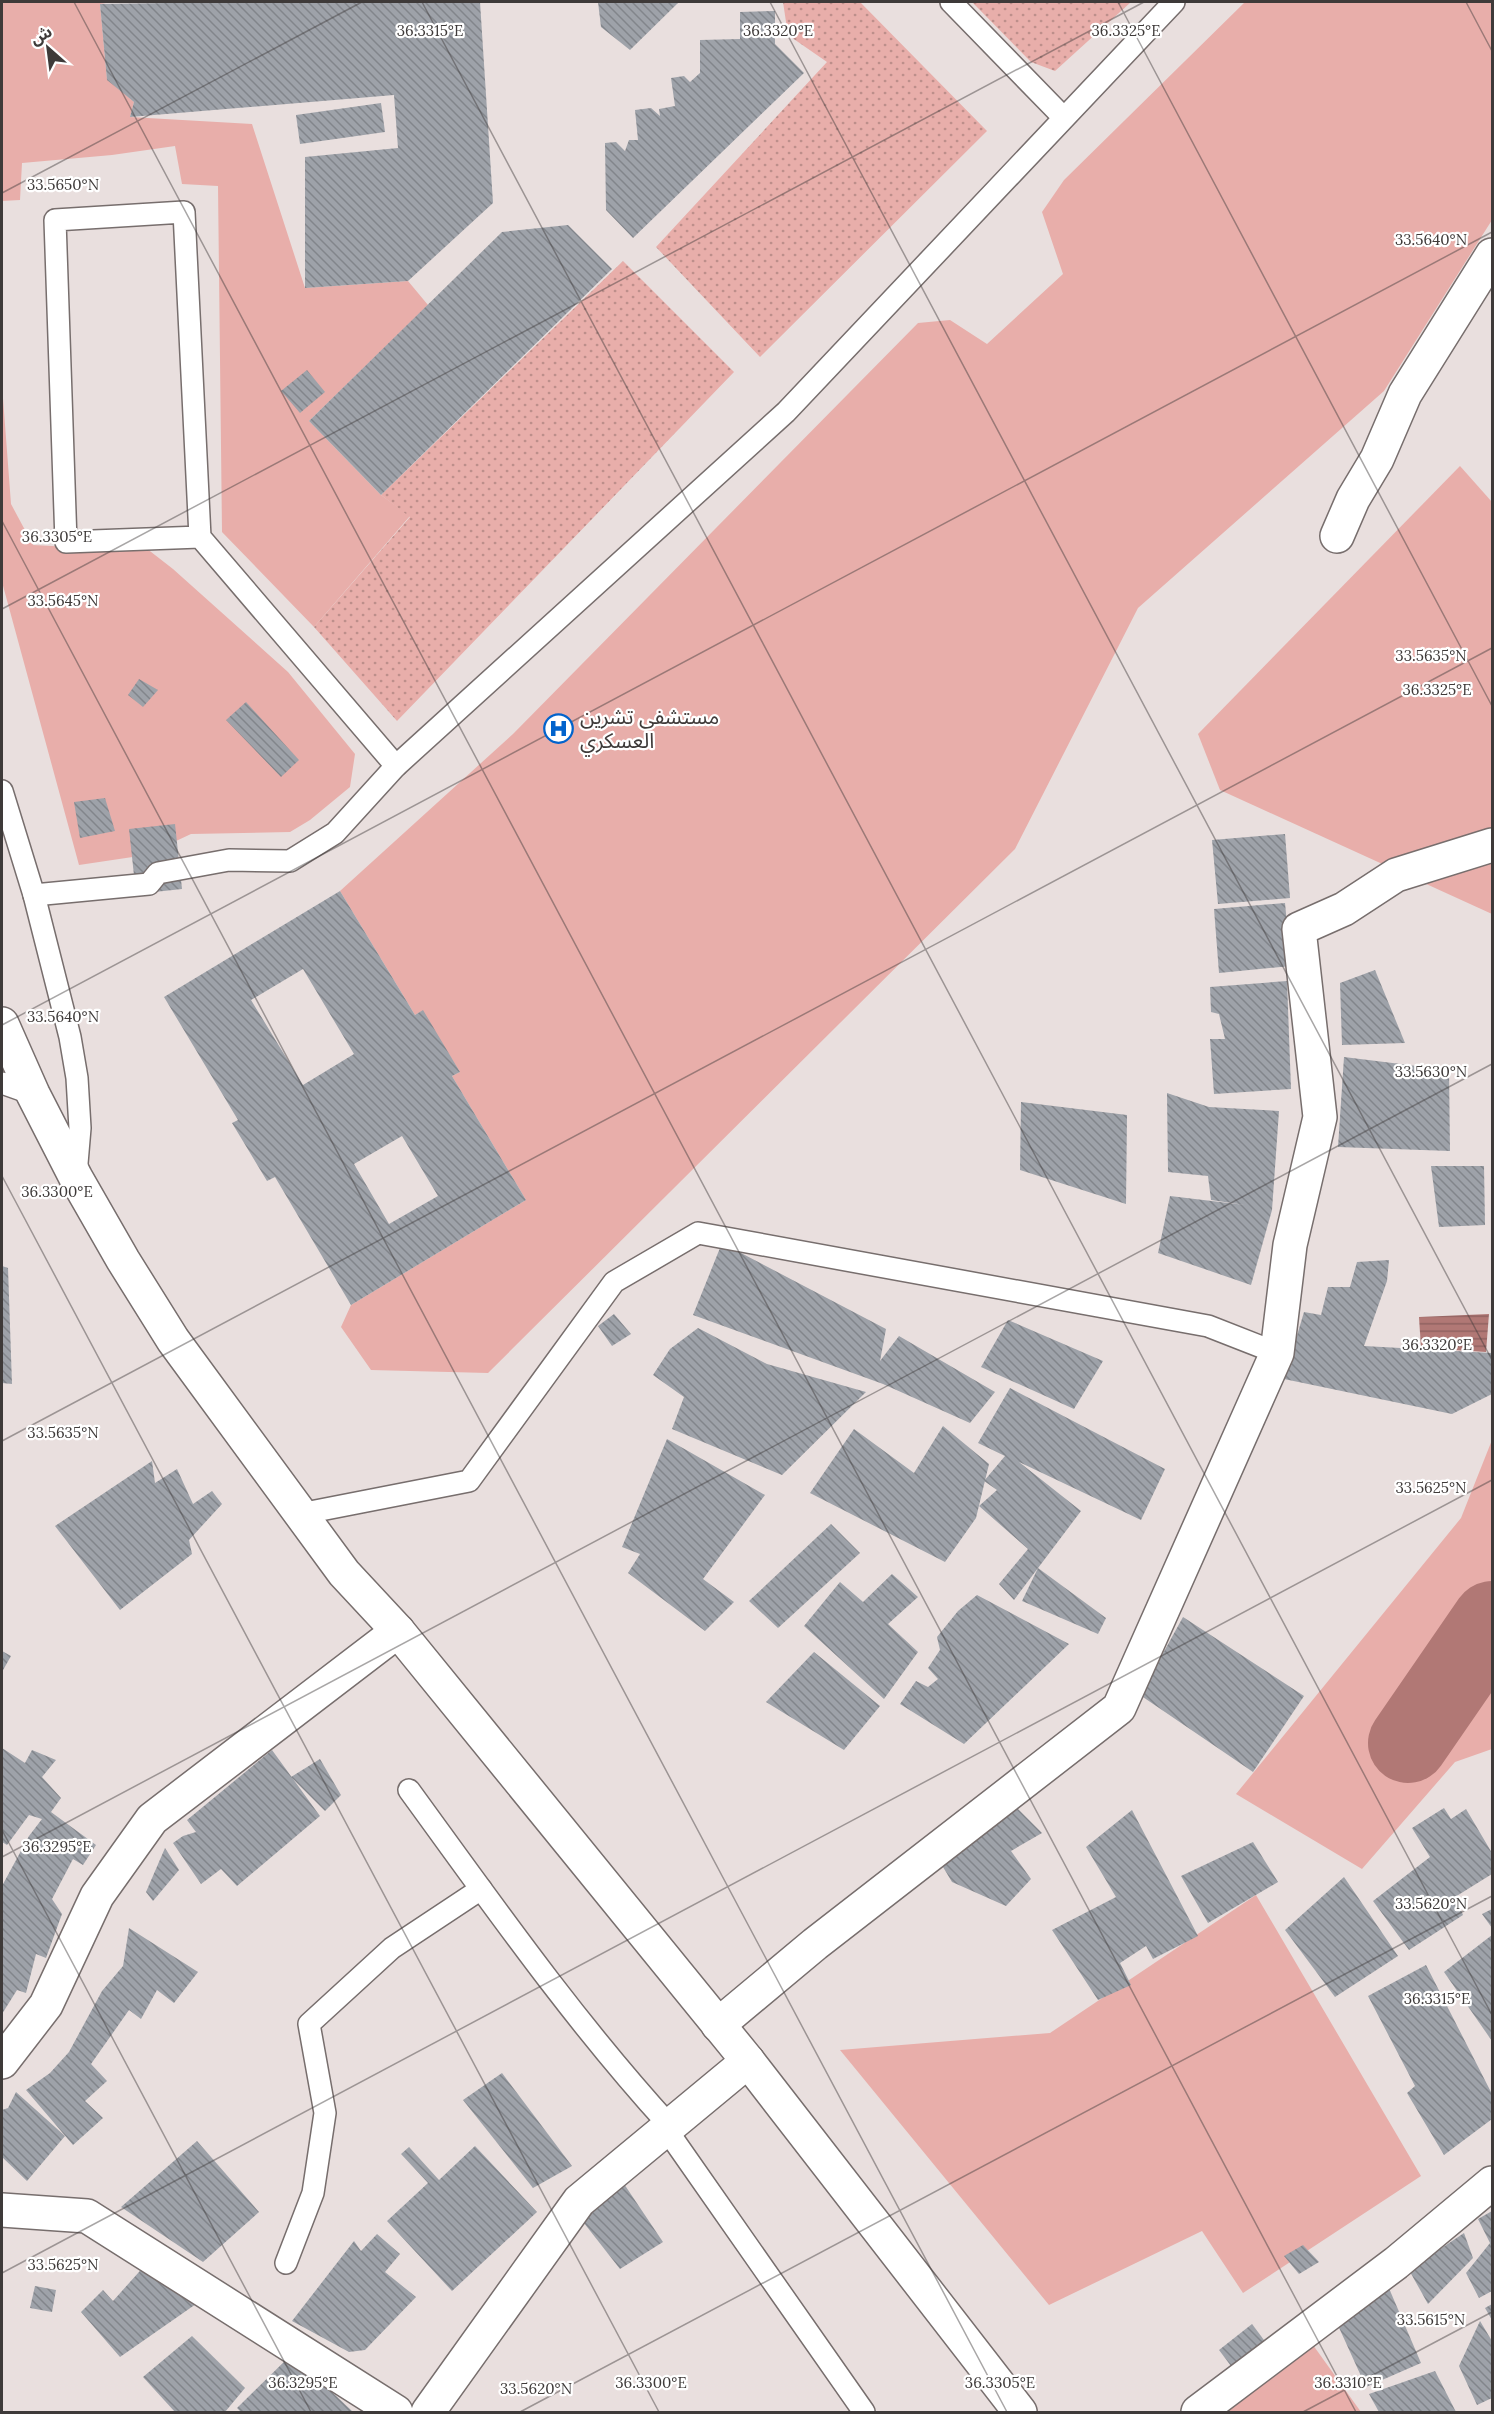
<svg xmlns="http://www.w3.org/2000/svg" width="1494" height="2414" font-family="Lora,'Noto Sans Arabic',serif">
<defs>
<pattern id="park-dots" width="8" height="8" patternUnits="userSpaceOnUse" patternTransform="scale(1.5)"><rect width="8" height="8" fill="#e8aeaa"/><path d="M2 2h.1M6 6h.1" fill="none" stroke="#bd8f8b" stroke-width="1.8" stroke-linecap="round"/></pattern>
<pattern id="water-rules" width="6" height="5" patternUnits="userSpaceOnUse" patternTransform="scale(1.5)"><rect width="6" height="5" fill="#b17875"/><path d="M0 2.5h6" fill="none" stroke="#916361"/></pattern>
<pattern id="building-back-hatch" width="6" height="6" patternUnits="userSpaceOnUse" patternTransform="scale(1.5)"><rect width="6" height="6" fill="#9ea2a9"/><path d="M-1 5l2 2M0 0l6 6M5-1l2 2" fill="none" stroke="#82858b"/></pattern>
</defs>
<rect width="100%" height="100%" fill="#e9dfde"/>
<g fill="#e8aeaa">
<path d="M 2,2 L 112,2 L 100,4 L 107,79 L 134,102 L 130,117 L 252,124 L 305,288 L 408,281 L 428,305 L 309,421 L 381,495 L 410,516 L 314,627 L 222,532 L 218,186 L 182,184 L 175,146 L 112,155 L 22,163 L 20,200 L 2,201 Z"/>
<path d="M 1245,2 L 1492,2 L 1492,220 L 1384,391 L 1138,608 L 1015,849 L 488,1373 L 371,1370 L 341,1327 L 351,1305 L 526,1200 L 452,1076 L 460,1072 L 422,1011 L 415,1015 L 340,891 L 513,734 L 918,323 L 950,320 L 987,344 L 1063,274 L 1042,212 L 1064,180 Z"/>
<path d="M 2,385 L 11,504 L 33,545 L 109,549 L 146,548 L 173,569 L 288,672 L 355,754 L 350,787 L 310,820 L 290,832 L 191,834 L 146,855 L 79,865 L 2,582 Z"/>
<path d="M 1460,466 L 1492,502 L 1492,914 L 1220,790 L 1198,734 Z"/>
<path d="M 1492,1440 L 1492,1749 L 1455,1762 L 1362,1869 L 1236,1794 L 1461,1518 Z"/>
<path d="M 1256,1895 L 1421,2176 L 1243,2293 L 1202,2231 L 1049,2305 L 840,2050 L 1050,2033 Z"/>
<path d="M 1313,2345 L 1361,2412 L 1222,2412 Z"/>
</g>
<g fill="url(#park-dots)">
<path d="M 783,2 L 860,2 L 987,131 L 760,357 L 656,247 L 827,62 L 788,35 Z"/>
<path d="M 972,2 L 1131,2 L 1055,71 L 1031,62 Z"/>
<path d="M 623,261 L 734,372 L 397,721 L 314,627 L 410,517 L 381,495 Z"/>
</g>
<path fill="url(#water-rules)" d="M 1489,1314 L 1486,1352 L 1421,1348 L 1419,1317 Z"/>
<g fill="none" stroke-linecap="round" stroke-linejoin="round">
<path stroke="#b17875" stroke-width="80" d="M 1408,1743 L 1492,1621"/>
</g>
<g fill="url(#building-back-hatch)" fill-rule="evenodd">
<path d="M 233,2 L 480,2 L 493,203 L 408,281 L 305,288 L 305,157 L 398,148 L 394,95 L 130,117 L 134,102 L 107,80 L 100,4 Z"/>
<path d="M 598,2 L 679,2 L 630,50 L 601,27 Z"/>
<path d="M 775,11 L 775,44 L 804,73 L 633,238 L 606,210 L 605,143 L 616,142 L 625,151 L 629,140 L 638,140 L 635,110 L 651,108 L 660,116 L 659,109 L 675,106 L 671,78 L 684,76 L 690,82 L 700,73 L 700,40 L 740,39 L 740,12 Z"/>
<path d="M 381,103 L 385,132 L 300,144 L 296,115 Z"/>
<path d="M 568,225 L 612,269 L 381,495 L 309,421 L 502,232 Z"/>
<path d="M 307,370 L 325,392 L 300,413 L 281,391 Z"/>
<path d="M 139,679 L 158,690 L 143,707 L 128,695 Z"/>
<path d="M 246,702 L 299,760 L 281,777 L 226,720 Z"/>
<path d="M 105,798 L 115,831 L 80,838 L 74,802 Z"/>
<path d="M 175,824 L 182,889 L 136,894 L 129,829 Z"/>
<path d="M 1285,834 L 1290,898 L 1218,904 L 1212,840 Z"/>
<path d="M 340,891 L 415,1015 L 423,1010 L 460,1072 L 452,1076 L 526,1200 L 351,1305 L 275,1177 L 267,1181 L 232,1123 L 238,1120 L 164,997 ZM 303,969 L 354,1054 L 303,1085 L 251,1000 ZM 402,1136 L 438,1196 L 389,1224 L 354,1164 Z"/>
<path d="M 1285,903 L 1291,966 L 1219,973 L 1214,909 Z"/>
<path d="M 1375,970 L 1405,1043 L 1342,1045 L 1340,983 Z"/>
<path d="M 1287,981 L 1291,1089 L 1214,1094 L 1210,1039 L 1225,1039 L 1219,1014 L 1211,1012 L 1210,987 Z"/>
<path d="M 1344,1057 L 1449,1070 L 1450,1151 L 1338,1147 Z"/>
<path d="M 1167,1093 L 1209,1107 L 1279,1111 L 1272,1210 L 1251,1285 L 1158,1253 L 1170,1196 L 1245,1205 L 1211,1200 L 1208,1176 L 1168,1172 Z"/>
<path d="M 1021,1102 L 1127,1115 L 1126,1204 L 1020,1170 Z"/>
<path d="M 1431,1166 L 1484,1166 L 1485,1225 L 1439,1227 Z"/>
<path d="M 722,1243 L 886,1329 L 880,1361 L 899,1336 L 995,1392 L 970,1423 L 883,1384 L 693,1315 Z"/>
<path d="M 1389,1260 L 1387,1281 L 1364,1346 L 1492,1353 L 1492,1394 L 1452,1414 L 1284,1379 L 1304,1312 L 1321,1315 L 1328,1287 L 1350,1287 L 1357,1262 Z"/>
<path d="M 2,1266 L 8,1268 L 12,1384 L 2,1383 Z"/>
<path d="M 614,1314 L 631,1334 L 612,1346 L 598,1326 Z"/>
<path d="M 1008,1320 L 1103,1361 L 1074,1409 L 981,1367 Z"/>
<path d="M 698,1328 L 767,1364 L 866,1392 L 782,1475 L 672,1429 L 684,1397 L 653,1375 L 670,1349 Z"/>
<path d="M 1010,1388 L 1165,1469 L 1141,1520 L 1019,1462 L 1081,1511 L 1014,1600 L 999,1584 L 1028,1549 L 979,1506 L 997,1490 L 984,1481 L 1005,1456 L 978,1443 Z"/>
<path d="M 943,1426 L 989,1464 L 976,1518 L 945,1562 L 810,1493 L 854,1429 L 914,1473 Z"/>
<path d="M 667,1439 L 765,1495 L 703,1579 L 734,1602 L 705,1631 L 628,1573 L 640,1554 L 622,1547 Z"/>
<path d="M 152,1461 L 155,1483 L 177,1469 L 193,1504 L 212,1491 L 222,1504 L 189,1540 L 192,1554 L 120,1610 L 55,1526 Z"/>
<path d="M 831,1524 L 860,1553 L 778,1628 L 749,1601 Z"/>
<path d="M 1038,1568 L 1106,1618 L 1098,1634 L 1022,1601 Z"/>
<path d="M 892,1574 L 918,1597 L 888,1624 L 918,1652 L 884,1699 L 804,1626 L 840,1582 L 863,1602 Z"/>
<path d="M 977,1595 L 1069,1644 L 964,1744 L 900,1704 L 916,1681 L 928,1687 L 938,1679 L 928,1668 L 940,1650 L 937,1637 L 958,1611 Z"/>
<path d="M 1183,1617 L 1304,1696 L 1253,1772 L 1140,1695 Z"/>
<path d="M 2,1651 L 11,1656 L 2,1672 Z"/>
<path d="M 814,1652 L 880,1706 L 844,1750 L 766,1702 Z"/>
<path d="M 2,1748 L 25,1763 L 32,1750 L 56,1760 L 42,1777 L 61,1798 L 51,1812 L 96,1845 L 83,1865 L 73,1859 L 52,1899 L 62,1914 L 46,1958 L 36,1954 L 26,1993 L 17,1990 L 2,2014 L 2,1886 L 29,1836 L 42,1819 L 29,1815 L 7,1845 L 2,1842 Z"/>
<path d="M 272,1750 L 320,1816 L 237,1886 L 221,1869 L 201,1884 L 173,1843 L 183,1836 L 196,1832 L 187,1820 Z"/>
<path d="M 320,1759 L 341,1795 L 325,1811 L 291,1777 Z"/>
<path d="M 1015,1806 L 1042,1833 L 1011,1851 L 1031,1879 L 1006,1906 L 952,1882 L 940,1862 Z"/>
<path d="M 1444,1808 L 1451,1819 L 1466,1809 L 1492,1853 L 1492,1874 L 1455,1897 L 1463,1915 L 1409,1950 L 1373,1901 L 1430,1857 L 1412,1828 Z"/>
<path d="M 1132,1810 L 1198,1936 L 1153,1959 L 1146,1946 L 1120,1963 L 1131,1985 L 1098,2000 L 1052,1930 L 1116,1897 L 1086,1847 Z"/>
<path d="M 1253,1842 L 1278,1882 L 1208,1923 L 1181,1876 Z"/>
<path d="M 165,1848 L 179,1870 L 153,1901 L 146,1892 Z"/>
<path d="M 1344,1877 L 1398,1956 L 1335,1997 L 1285,1930 Z"/>
<path d="M 1492,1909 L 1492,1928 L 1482,1914 Z"/>
<path d="M 129,1928 L 198,1972 L 174,2003 L 157,1990 L 141,2019 L 129,2010 L 91,2064 L 107,2081 L 85,2101 L 103,2118 L 73,2145 L 26,2090 L 50,2073 L 69,2052 L 102,1991 L 123,1966 Z"/>
<path d="M 1492,1935 L 1492,2041 L 1444,1972 Z"/>
<path d="M 1426,1965 L 1492,2094 L 1492,2119 L 1444,2155 L 1407,2093 L 1415,2086 L 1368,1996 Z"/>
<path d="M 502,2073 L 572,2166 L 533,2188 L 463,2100 Z"/>
<path d="M 16,2092 L 65,2136 L 27,2181 L 2,2157 L 2,2110 L 8,2108 Z"/>
<path d="M 197,2141 L 259,2212 L 203,2262 L 121,2207 Z"/>
<path d="M 475,2146 L 537,2212 L 452,2291 L 387,2221 L 428,2183 L 401,2154 L 409,2147 L 439,2180 Z"/>
<path d="M 620,2178 L 663,2242 L 620,2269 L 573,2209 Z"/>
<path d="M 1492,2211 L 1492,2291 L 1479,2298 L 1466,2273 L 1490,2243 L 1478,2219 Z"/>
<path d="M 1464,2233 L 1473,2258 L 1428,2304 L 1409,2270 Z"/>
<path d="M 377,2234 L 400,2254 L 385,2272 L 416,2297 L 365,2350 L 349,2352 L 292,2321 L 354,2241 L 361,2251 Z"/>
<path d="M 1303,2245 L 1319,2262 L 1299,2274 L 1284,2256 Z"/>
<path d="M 147,2263 L 196,2304 L 120,2357 L 81,2312 L 103,2290 L 113,2301 Z"/>
<path d="M 35,2286 L 56,2290 L 52,2312 L 30,2308 Z"/>
<path d="M 1388,2286 L 1421,2363 L 1366,2387 L 1336,2321 Z"/>
<path d="M 1492,2304 L 1492,2320 L 1485,2308 Z"/>
<path d="M 1480,2321 L 1492,2341 L 1492,2398 L 1477,2405 L 1459,2366 Z"/>
<path d="M 1252,2324 L 1273,2352 L 1240,2378 L 1219,2350 Z"/>
<path d="M 192,2336 L 245,2388 L 225,2412 L 175,2412 L 143,2377 Z"/>
<path d="M 292,2354 L 353,2412 L 241,2412 L 237,2408 Z"/>
<path d="M 1435,2371 L 1456,2412 L 1379,2412 L 1369,2394 Z"/>
</g>
<g fill="none" stroke-linecap="round" stroke-linejoin="round">
<defs>
<g id="lane">
<path d="M 951,2 L 1063,117"/>
<path d="M 200,537 L 66,542 L 55,220 L 184,212 L 200,537 L 396,766"/>
<path d="M 2,791 L 34,895 L 70,1037 L 77,1078 L 80,1128 L 76,1175"/>
<path d="M 34,895 L 149,884 L 158,873 L 229,860 L 290,861 L 335,833 L 396,766 L 786,412 L 1174,2"/>
<path d="M 2,1083 L 33,1094"/>
<path d="M 300,1514 L 469,1481 L 614,1282 L 698,1233 L 1208,1326 L 1277,1353"/>
<path d="M 409,1790 C 492,1904 574,2021 669,2125"/>
<path d="M 666,2129 L 864,2412"/>
<path d="M 286,2263 L 313,2193 L 325,2113 L 309,2024 L 392,1948 L 481,1889"/>
</g>
<g id="street">
<path d="M 1337,536 L 1353,499 L 1377,459 L 1405,394 L 1492,255"/>
<path d="M 718,2025 L 815,1944 L 1119,1708 L 1277,1353 L 1290,1245 L 1320,1117 L 1299,929 L 1344,909 L 1396,875 L 1492,845"/>
<path d="M 2,2062 L 46,2005 L 97,1896 L 152,1819 L 398,1631"/>
<path d="M 2,2210 L 87,2216 L 396,2412"/>
<path d="M 428,2412 L 579,2201 L 748,2061"/>
<path d="M 1198,2412 L 1396,2263 L 1492,2183"/>
</g>
<path id="secondary" d="M 2,1024 L 33,1094 L 76,1178 L 123,1260 L 173,1340 L 344,1573 L 398,1631 L 748,2061 L 1020,2412"/>
</defs>
<use href="#lane" stroke="#776e6d" stroke-width="24"/>
<use href="#street" stroke="#776e6d" stroke-width="36"/>
<use href="#secondary" stroke="#776e6d" stroke-width="36"/>
<use href="#lane" stroke="#fff" stroke-width="21"/>
<use href="#street" stroke="#fff" stroke-width="33"/>
<use href="#secondary" stroke="#fff" stroke-width="33"/>
</g>
<path fill="none" stroke="#3e3a39" stroke-width="1.5" stroke-opacity="0.45" d="M 74,2 L 1356,2412M 422,2 L 1492,2015M 770,2 L 1492,1360M 1118,2 L 1492,706M 1466,2 L 1492,51M 2,193 L 362,2M 2,521 L 1007,2412M 2,609 L 1144,2M 2,1025 L 1492,232M 2,1176 L 659,2412M 2,1441 L 1492,648M 2,1830 L 311,2412M 2,1857 L 1492,1064M 2,2273 L 1492,1480M 520,2412 L 1492,1896M 1303,2412 L 1492,2312"/>
<defs>
<symbol id="hospital-ring" viewBox="-11 -11 22 22"><circle r="9.5" fill="#fff" stroke="#0263cc" stroke-width="1.5"/><path d="M-5-5h3v3.5h4V-5h3V5h-3V1.5h-4V5h-3Z" fill="#0263cc"/></symbol>
</defs>
<g fill-rule="evenodd">
<use href="#hospital-ring" x="542" y="712" width="33" height="33"/>
</g>
<g text-anchor="middle" dominant-baseline="central" stroke-width="4.5" stroke-linejoin="round" paint-order="stroke">
<g font-size="21" fill="#3e3a39" stroke="#fff" text-anchor="start">
<text x="580" y="716">مستشفى تشرين<tspan x="580" dy="24">العسكري</tspan></text>
</g>
</g>
<g font-size="15" text-anchor="middle" fill="#3e3a39" stroke="#fff" stroke-width="4.5" stroke-linejoin="round" paint-order="stroke">
<text x="430" y="36">36.3315°E</text>
<text x="778" y="36">36.3320°E</text>
<text x="1126" y="36">36.3325°E</text>
<text x="63" y="190">33.5650°N</text>
<text x="1431" y="245">33.5640°N</text>
<text x="57" y="542">36.3305°E</text>
<text x="63" y="606">33.5645°N</text>
<text x="1431" y="661">33.5635°N</text>
<text x="1437" y="695">36.3325°E</text>
<text x="63" y="1022">33.5640°N</text>
<text x="1431" y="1077">33.5630°N</text>
<text x="57" y="1197">36.3300°E</text>
<text x="1437" y="1350">36.3320°E</text>
<text x="63" y="1438">33.5635°N</text>
<text x="1431" y="1493">33.5625°N</text>
<text x="57" y="1852">36.3295°E</text>
<text x="1431" y="1909">33.5620°N</text>
<text x="1437" y="2004">36.3315°E</text>
<text x="63" y="2270">33.5625°N</text>
<text x="1431" y="2325">33.5615°N</text>
<text x="303" y="2388">36.3295°E</text>
<text x="651" y="2388">36.3300°E</text>
<text x="1000" y="2388">36.3305°E</text>
<text x="1348" y="2388">36.3310°E</text>
<text x="536" y="2394">33.5620°N</text>
</g>
<rect width="1494" height="2414" fill="none" stroke="#3e3a39" stroke-width="6"/>
<g transform="translate(48 48) rotate(332)" stroke="#ffffff" stroke-width="4.5" paint-order="stroke">
<path d="M0-4.5L10 22L0 15L-10 22Z" fill="#3e3a39"/>
<text y="-9" font-size="16" font-weight="bold" text-anchor="middle" fill="#3e3a39">ش</text>
</g>
</svg>
